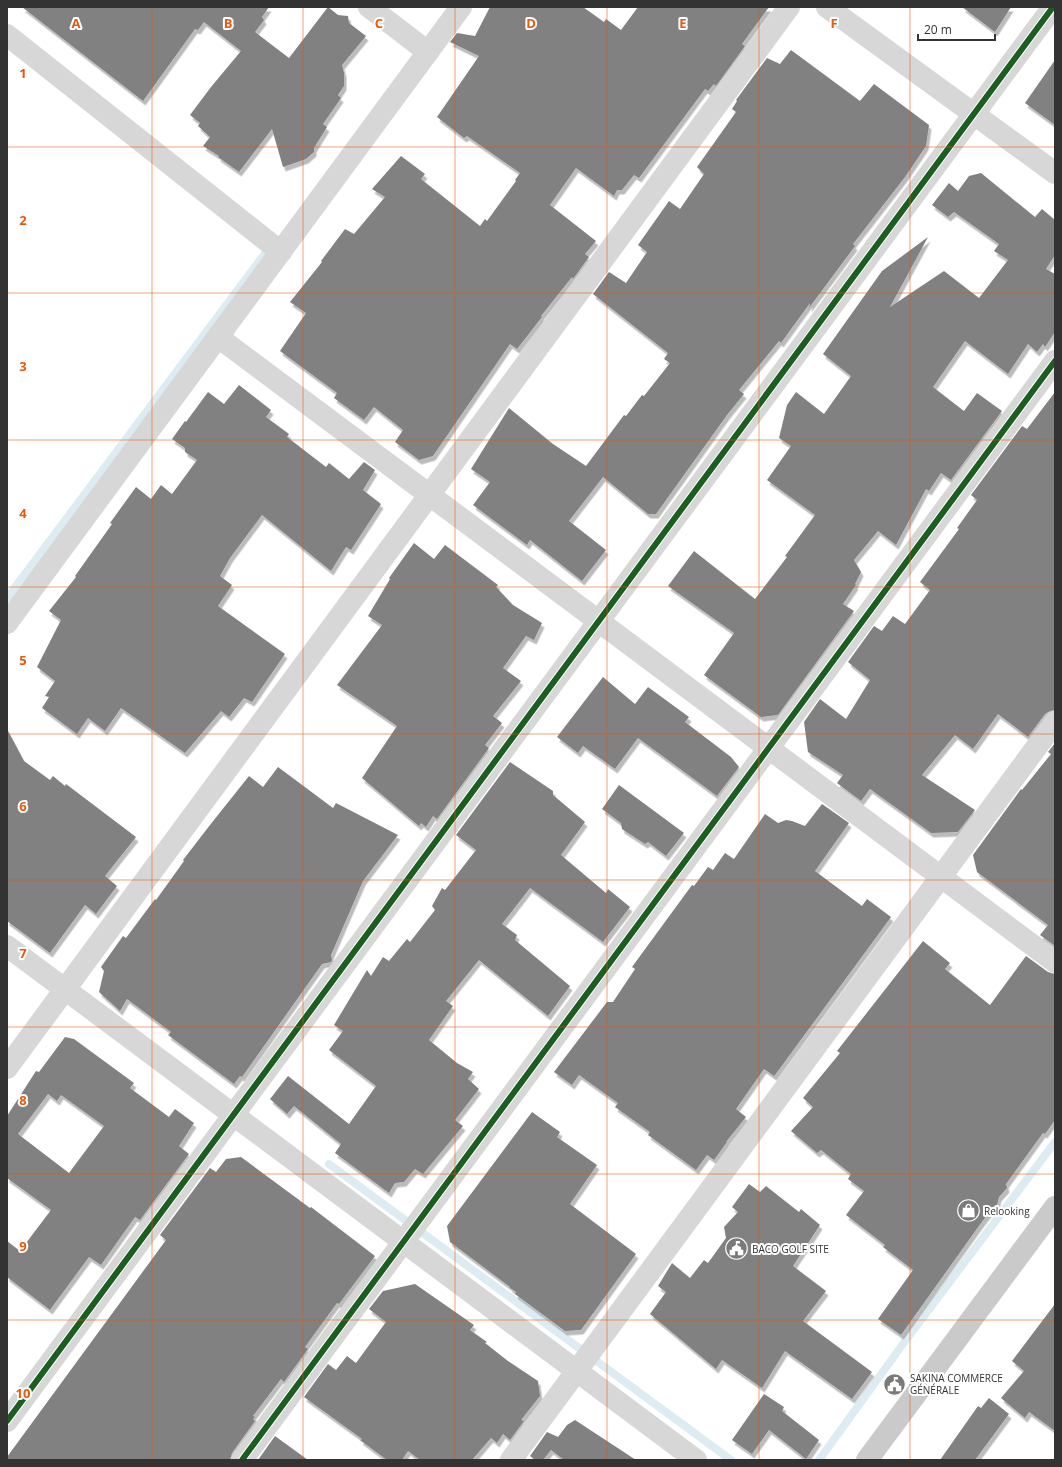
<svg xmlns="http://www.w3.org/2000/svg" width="1062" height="1467" font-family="'Open Sans',sans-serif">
<defs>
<filter id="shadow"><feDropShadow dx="2.5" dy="4.5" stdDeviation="0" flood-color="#0004"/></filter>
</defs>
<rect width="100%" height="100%" fill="#fff"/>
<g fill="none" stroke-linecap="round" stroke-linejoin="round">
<g stroke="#ddebf3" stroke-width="8">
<path d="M 7,598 L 266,252"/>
<path d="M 329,1164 L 731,1460"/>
<path d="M 819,1460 L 903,1344 L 1055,1142"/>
</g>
</g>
<g fill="#818181" fill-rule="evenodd" filter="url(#shadow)">
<path d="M 22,7 L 269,7 L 262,17 L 264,20 L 255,32 L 289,58 L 328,7 L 338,15 L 348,16 L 349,23 L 366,36 L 342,65 L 344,73 L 344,86 L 338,95 L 341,98 L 323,124 L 327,127 L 314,148 L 314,152 L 306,159 L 283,167 L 272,129 L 239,172 L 218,157 L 219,156 L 203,146 L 210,137 L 198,126 L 200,123 L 190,115 L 211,87 L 241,51 L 204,22 L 198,30 L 195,29 L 143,101 Z"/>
<path d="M 490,7 L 583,7 L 604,22 L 606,19 L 621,30 L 638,7 L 769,7 L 742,44 L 745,46 L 716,86 L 714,84 L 708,91 L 705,89 L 639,178 L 634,175 L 622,190 L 617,190 L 614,196 L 576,168 L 550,205 L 596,241 L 585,254 L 589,257 L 573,279 L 572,277 L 541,316 L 542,317 L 517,349 L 510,344 L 433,456 L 419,460 L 395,442 L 403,430 L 374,407 L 364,420 L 334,398 L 337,393 L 280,351 L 306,313 L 290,302 L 322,262 L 321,261 L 345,229 L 354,234 L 385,197 L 372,189 L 401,156 L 425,174 L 421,179 L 480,226 L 485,219 L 487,221 L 516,181 L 515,180 L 520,173 L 467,136 L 464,138 L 437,117 L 479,56 L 450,42 L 457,33 L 475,36 Z"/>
<path d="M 962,7 L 1011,7 L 995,32 Z"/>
<path d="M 791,50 L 860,101 L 874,84 L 929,125 L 926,146 L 905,177 L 853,244 L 855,246 L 809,308 L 810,303 L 781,343 L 779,341 L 739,390 L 744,394 L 727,415 L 656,514 L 648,514 L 603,477 L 569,521 L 606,550 L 582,581 L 530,540 L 527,545 L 473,505 L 490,482 L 471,469 L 509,408 L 553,444 L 586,466 L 624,415 L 626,416 L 642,395 L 644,396 L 670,363 L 664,359 L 668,353 L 593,294 L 609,272 L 626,283 L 647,252 L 638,245 L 669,201 L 680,209 L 704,174 L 697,167 L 736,112 L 732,109 L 737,101 L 736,100 L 767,58 L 780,64 Z"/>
<path d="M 1055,60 L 1055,125 L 1025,103 Z"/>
<path d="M 981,173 L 1035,217 L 1042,209 L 1055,220 L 1055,255 L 1046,269 L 1055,274 L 1055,332 L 1045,347 L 1043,344 L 1037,352 L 1028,344 L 1008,374 L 965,341 L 933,387 L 964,411 L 977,393 L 1002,411 L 951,480 L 941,473 L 929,491 L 926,489 L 896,545 L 878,531 L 854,560 L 861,572 L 855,584 L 856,585 L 843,604 L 854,611 L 778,715 L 761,717 L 704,675 L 734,633 L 668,586 L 694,551 L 755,599 L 787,557 L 785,556 L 815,515 L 767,480 L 791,446 L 779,438 L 787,405 L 796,392 L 824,414 L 851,376 L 823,354 L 882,271 L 928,237 L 890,307 L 944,271 L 979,298 L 1008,260 L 994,251 L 999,244 L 954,212 L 948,217 L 932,205 L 949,183 L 958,191 L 969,176 Z"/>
<path d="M 239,385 L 271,410 L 266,417 L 289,434 L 287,437 L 326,467 L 329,463 L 349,479 L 364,462 L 375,470 L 363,490 L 381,504 L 351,550 L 346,547 L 331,571 L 262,515 L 230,558 L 220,576 L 232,585 L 218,606 L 285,654 L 252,702 L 244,698 L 229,717 L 221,711 L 185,753 L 121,708 L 105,731 L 88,718 L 77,734 L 42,708 L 49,697 L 45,696 L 55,681 L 37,667 L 61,620 L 49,611 L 76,577 L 75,576 L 112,524 L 110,523 L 136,487 L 151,499 L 161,485 L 172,494 L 197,460 L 185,452 L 185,448 L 172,439 L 185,421 L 186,422 L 208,392 L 224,404 Z"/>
<path d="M 1055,392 L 1055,710 L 1050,711 L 1045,714 L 1028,737 L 998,714 L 973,749 L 955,735 L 922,775 L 975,810 L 958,832 L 931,833 L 870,789 L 861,801 L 837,783 L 843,775 L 808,752 L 804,722 L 820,699 L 846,719 L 870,680 L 848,662 L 874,626 L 882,631 L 893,616 L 905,624 L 930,590 L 920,582 L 959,529 L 957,528 L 977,500 L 971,495 L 1022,426 L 1027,429 Z"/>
<path d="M 414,543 L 434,559 L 445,545 L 498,585 L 496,587 L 513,605 L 542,623 L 534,640 L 526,636 L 503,668 L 521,681 L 493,716 L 502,723 L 485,745 L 489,748 L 437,819 L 433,816 L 426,827 L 421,823 L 419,826 L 362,778 L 397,726 L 337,685 L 382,625 L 368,616 L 390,579 L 389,578 Z"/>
<path d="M 603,677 L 635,704 L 648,687 L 689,717 L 685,722 L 731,757 L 739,767 L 717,796 L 638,738 L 615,769 L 583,746 L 578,753 L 557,737 Z"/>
<path d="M 7,729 L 24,761 L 50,780 L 53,776 L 65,786 L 66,784 L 136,837 L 105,876 L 117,886 L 96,914 L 85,905 L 50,953 L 7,921 Z"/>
<path d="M 1055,743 L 1055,946 L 1040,935 L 1048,925 L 977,872 L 973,855 L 1021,789 L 1022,790 L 1051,754 L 1048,752 Z"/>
<path d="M 510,762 L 553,791 L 553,795 L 585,822 L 561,855 L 606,893 L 608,889 L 630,907 L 603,942 L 530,888 L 502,924 L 517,935 L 515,940 L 570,986 L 548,1016 L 479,960 L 446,1001 L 453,1006 L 429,1040 L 457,1063 L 473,1072 L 468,1079 L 479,1089 L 455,1120 L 463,1126 L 423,1174 L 415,1169 L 404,1182 L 395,1183 L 389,1193 L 335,1153 L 341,1144 L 294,1106 L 287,1114 L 270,1099 L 288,1076 L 349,1124 L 376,1086 L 329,1050 L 343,1031 L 334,1025 L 367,970 L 371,976 L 383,957 L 389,961 L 407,939 L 410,942 L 435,910 L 432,906 L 442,888 L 445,890 L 476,850 L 456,835 Z"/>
<path d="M 278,767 L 333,808 L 336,803 L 398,835 L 363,881 L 331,955 L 332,960 L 331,962 L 322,964 L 242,1077 L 240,1076 L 234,1084 L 168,1035 L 171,1032 L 127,999 L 120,1011 L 99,992 L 104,971 L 101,967 L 123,936 L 126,938 L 155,899 L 156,900 L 184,861 L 183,860 L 210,825 L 249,776 L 263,787 Z"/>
<path d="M 619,785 L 684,833 L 666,856 L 648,842 L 645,844 L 622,829 L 621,823 L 602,809 Z"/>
<path d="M 822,804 L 849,823 L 815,871 L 862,906 L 867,899 L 891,917 L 775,1075 L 774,1076 L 764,1069 L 736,1109 L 746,1117 L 726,1142 L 727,1142 L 714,1160 L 707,1155 L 696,1170 L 648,1135 L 650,1132 L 615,1107 L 618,1103 L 579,1075 L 572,1085 L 554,1072 L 607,1002 L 613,1002 L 635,969 L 632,967 L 692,885 L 694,886 L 708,867 L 713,870 L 725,853 L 734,859 L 765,814 L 778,823 L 786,820 L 792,821 L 805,826 Z"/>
<path d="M 923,941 L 950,963 L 945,969 L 990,1005 L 1026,956 L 1048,972 L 1055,974 L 1055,1120 L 1045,1134 L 1043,1133 L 1006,1184 L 1007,1188 L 999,1197 L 997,1205 L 994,1206 L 981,1223 L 901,1335 L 878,1319 L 913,1270 L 883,1247 L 885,1245 L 846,1215 L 864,1191 L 848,1179 L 851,1174 L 821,1150 L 817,1153 L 791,1131 L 813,1107 L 803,1098 L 840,1053 L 837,1051 Z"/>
<path d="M 65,1037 L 74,1039 L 134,1083 L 130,1088 L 169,1117 L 175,1109 L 194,1123 L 179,1146 L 189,1154 L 140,1220 L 135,1217 L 101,1265 L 89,1257 L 50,1310 L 7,1277 L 7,1241 L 20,1251 L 51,1210 L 7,1178 L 7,1116 L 36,1071 L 39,1072 ZM 48,1094 L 57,1101 L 61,1095 L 104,1126 L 69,1173 L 18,1134 Z"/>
<path d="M 532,1112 L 560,1132 L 557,1137 L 597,1165 L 570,1204 L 636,1254 L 581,1330 L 565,1331 L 515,1294 L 516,1292 L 510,1288 L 510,1287 L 450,1242 L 447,1226 Z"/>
<path d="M 241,1157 L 310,1208 L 311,1207 L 375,1256 L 339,1304 L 337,1303 L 305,1347 L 308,1349 L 284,1382 L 281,1379 L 253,1416 L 255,1417 L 253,1419 L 255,1421 L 232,1453 L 230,1460 L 7,1460 L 7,1457 L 166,1240 L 160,1235 L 210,1168 L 216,1172 L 226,1159 Z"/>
<path d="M 749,1184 L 760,1192 L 766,1186 L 799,1212 L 801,1209 L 820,1225 L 793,1266 L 826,1291 L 803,1321 L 872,1372 L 852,1399 L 785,1351 L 762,1388 L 722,1360 L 716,1369 L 650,1314 L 666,1292 L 658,1286 L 672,1263 L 690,1278 L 704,1260 L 708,1263 L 726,1238 L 724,1227 L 738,1212 L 732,1207 Z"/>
<path d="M 415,1284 L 474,1325 L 470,1330 L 487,1342 L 485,1343 L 508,1361 L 538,1381 L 540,1396 L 521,1420 L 524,1421 L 510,1440 L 503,1434 L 497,1443 L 491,1438 L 472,1460 L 420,1460 L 408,1451 L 402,1460 L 387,1460 L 360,1440 L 362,1439 L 304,1397 L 328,1364 L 336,1370 L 347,1356 L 356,1363 L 386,1322 L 369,1309 L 383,1291 Z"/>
<path d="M 1055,1304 L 1055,1431 L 1029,1412 L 1025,1418 L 1001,1398 L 1024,1371 L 1012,1361 Z"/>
<path d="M 764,1394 L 784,1407 L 782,1411 L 819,1440 L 806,1459 L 769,1430 L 752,1454 L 732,1440 Z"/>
<path d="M 989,1398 L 1009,1414 L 975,1460 L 940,1460 L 978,1406 L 981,1408 Z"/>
<path d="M 575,1420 L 636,1460 L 564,1460 L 551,1450 L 543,1460 L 535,1460 L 530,1456 L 547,1432 L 558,1437 L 567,1425 Z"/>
<path d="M 275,1436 L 308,1460 L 258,1460 Z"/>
</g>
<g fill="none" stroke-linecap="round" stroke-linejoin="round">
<g stroke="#d7d7d7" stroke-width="22">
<path d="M 369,7 L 428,52"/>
<path d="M 827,7 L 1055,173"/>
<path d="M 7,35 L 281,252"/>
<path d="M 218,337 L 1055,962"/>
<path d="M 7,623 L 461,7"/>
<path d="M 7,946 L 696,1460"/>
<path d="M 7,1068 L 789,7"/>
<path d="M 7,1421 L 1053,7"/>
<path d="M 242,1460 L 1055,361"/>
<path d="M 511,1460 L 1055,722"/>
</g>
<path stroke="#cacaca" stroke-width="22" d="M 867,1460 L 1055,1207"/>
<defs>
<g id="cycleway">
<path d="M 7,1421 L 1053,7"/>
<path d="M 242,1460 L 1055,361"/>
</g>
</defs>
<use href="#cycleway" stroke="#fff" stroke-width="8"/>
<use href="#cycleway" stroke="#1b5e20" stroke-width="6"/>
</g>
<path fill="none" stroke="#e8590c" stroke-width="1" stroke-opacity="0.55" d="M 152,7 L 152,1460M 303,7 L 303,1460M 455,7 L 455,1460M 607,7 L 607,1460M 759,7 L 759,1460M 910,7 L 910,1460M 7,147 L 1055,147M 7,293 L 1055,293M 7,440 L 1055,440M 7,587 L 1055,587M 7,734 L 1055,734M 7,880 L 1055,880M 7,1027 L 1055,1027M 7,1174 L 1055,1174M 7,1320 L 1055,1320"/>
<defs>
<symbol id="shop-disc" viewBox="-11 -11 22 22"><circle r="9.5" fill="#7a7a7a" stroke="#fff"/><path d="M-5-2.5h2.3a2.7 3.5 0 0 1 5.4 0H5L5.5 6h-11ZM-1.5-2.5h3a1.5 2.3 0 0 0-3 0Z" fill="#fff"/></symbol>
<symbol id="civic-disc" viewBox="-11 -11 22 22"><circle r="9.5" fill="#7a7a7a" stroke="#fff"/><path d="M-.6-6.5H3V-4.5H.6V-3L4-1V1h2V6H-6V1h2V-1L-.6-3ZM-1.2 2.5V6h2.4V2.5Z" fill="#fff"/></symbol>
</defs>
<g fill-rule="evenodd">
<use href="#shop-disc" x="956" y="1198" width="25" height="25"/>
<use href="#civic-disc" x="724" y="1236" width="25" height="25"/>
<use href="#civic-disc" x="882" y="1372" width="25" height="25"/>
</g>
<g text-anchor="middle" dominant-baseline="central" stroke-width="4" stroke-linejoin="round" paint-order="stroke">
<g font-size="10" fill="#333" stroke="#fff" text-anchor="start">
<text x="984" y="1211">Relooking</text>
<text x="752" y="1249">BACO GOLF SITE</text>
<text x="910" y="1378">SAKINA COMMERCE<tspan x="910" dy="12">GÉNÉRALE</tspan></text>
</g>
</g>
<g font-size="13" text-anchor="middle" font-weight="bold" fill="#e8590c" stroke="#fff" stroke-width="4" stroke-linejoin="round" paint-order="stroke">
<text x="76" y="28">A</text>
<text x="228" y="28">B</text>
<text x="379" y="28">C</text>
<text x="531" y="28">D</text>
<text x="683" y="28">E</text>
<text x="834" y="28">F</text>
<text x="23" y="78">1</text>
<text x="23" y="225">2</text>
<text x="23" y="371">3</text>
<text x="23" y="518">4</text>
<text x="23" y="665">5</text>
<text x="23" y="811">6</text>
<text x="23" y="958">7</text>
<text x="23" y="1105">8</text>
<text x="23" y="1251">9</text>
<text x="23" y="1398">10</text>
</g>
<rect width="1062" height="1467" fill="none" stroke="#333333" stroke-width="16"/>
<path d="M918 34v6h77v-6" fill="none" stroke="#333333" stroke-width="2"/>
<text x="924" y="34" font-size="12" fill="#333333" stroke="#ffffff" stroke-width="3" paint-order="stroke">20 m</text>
</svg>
